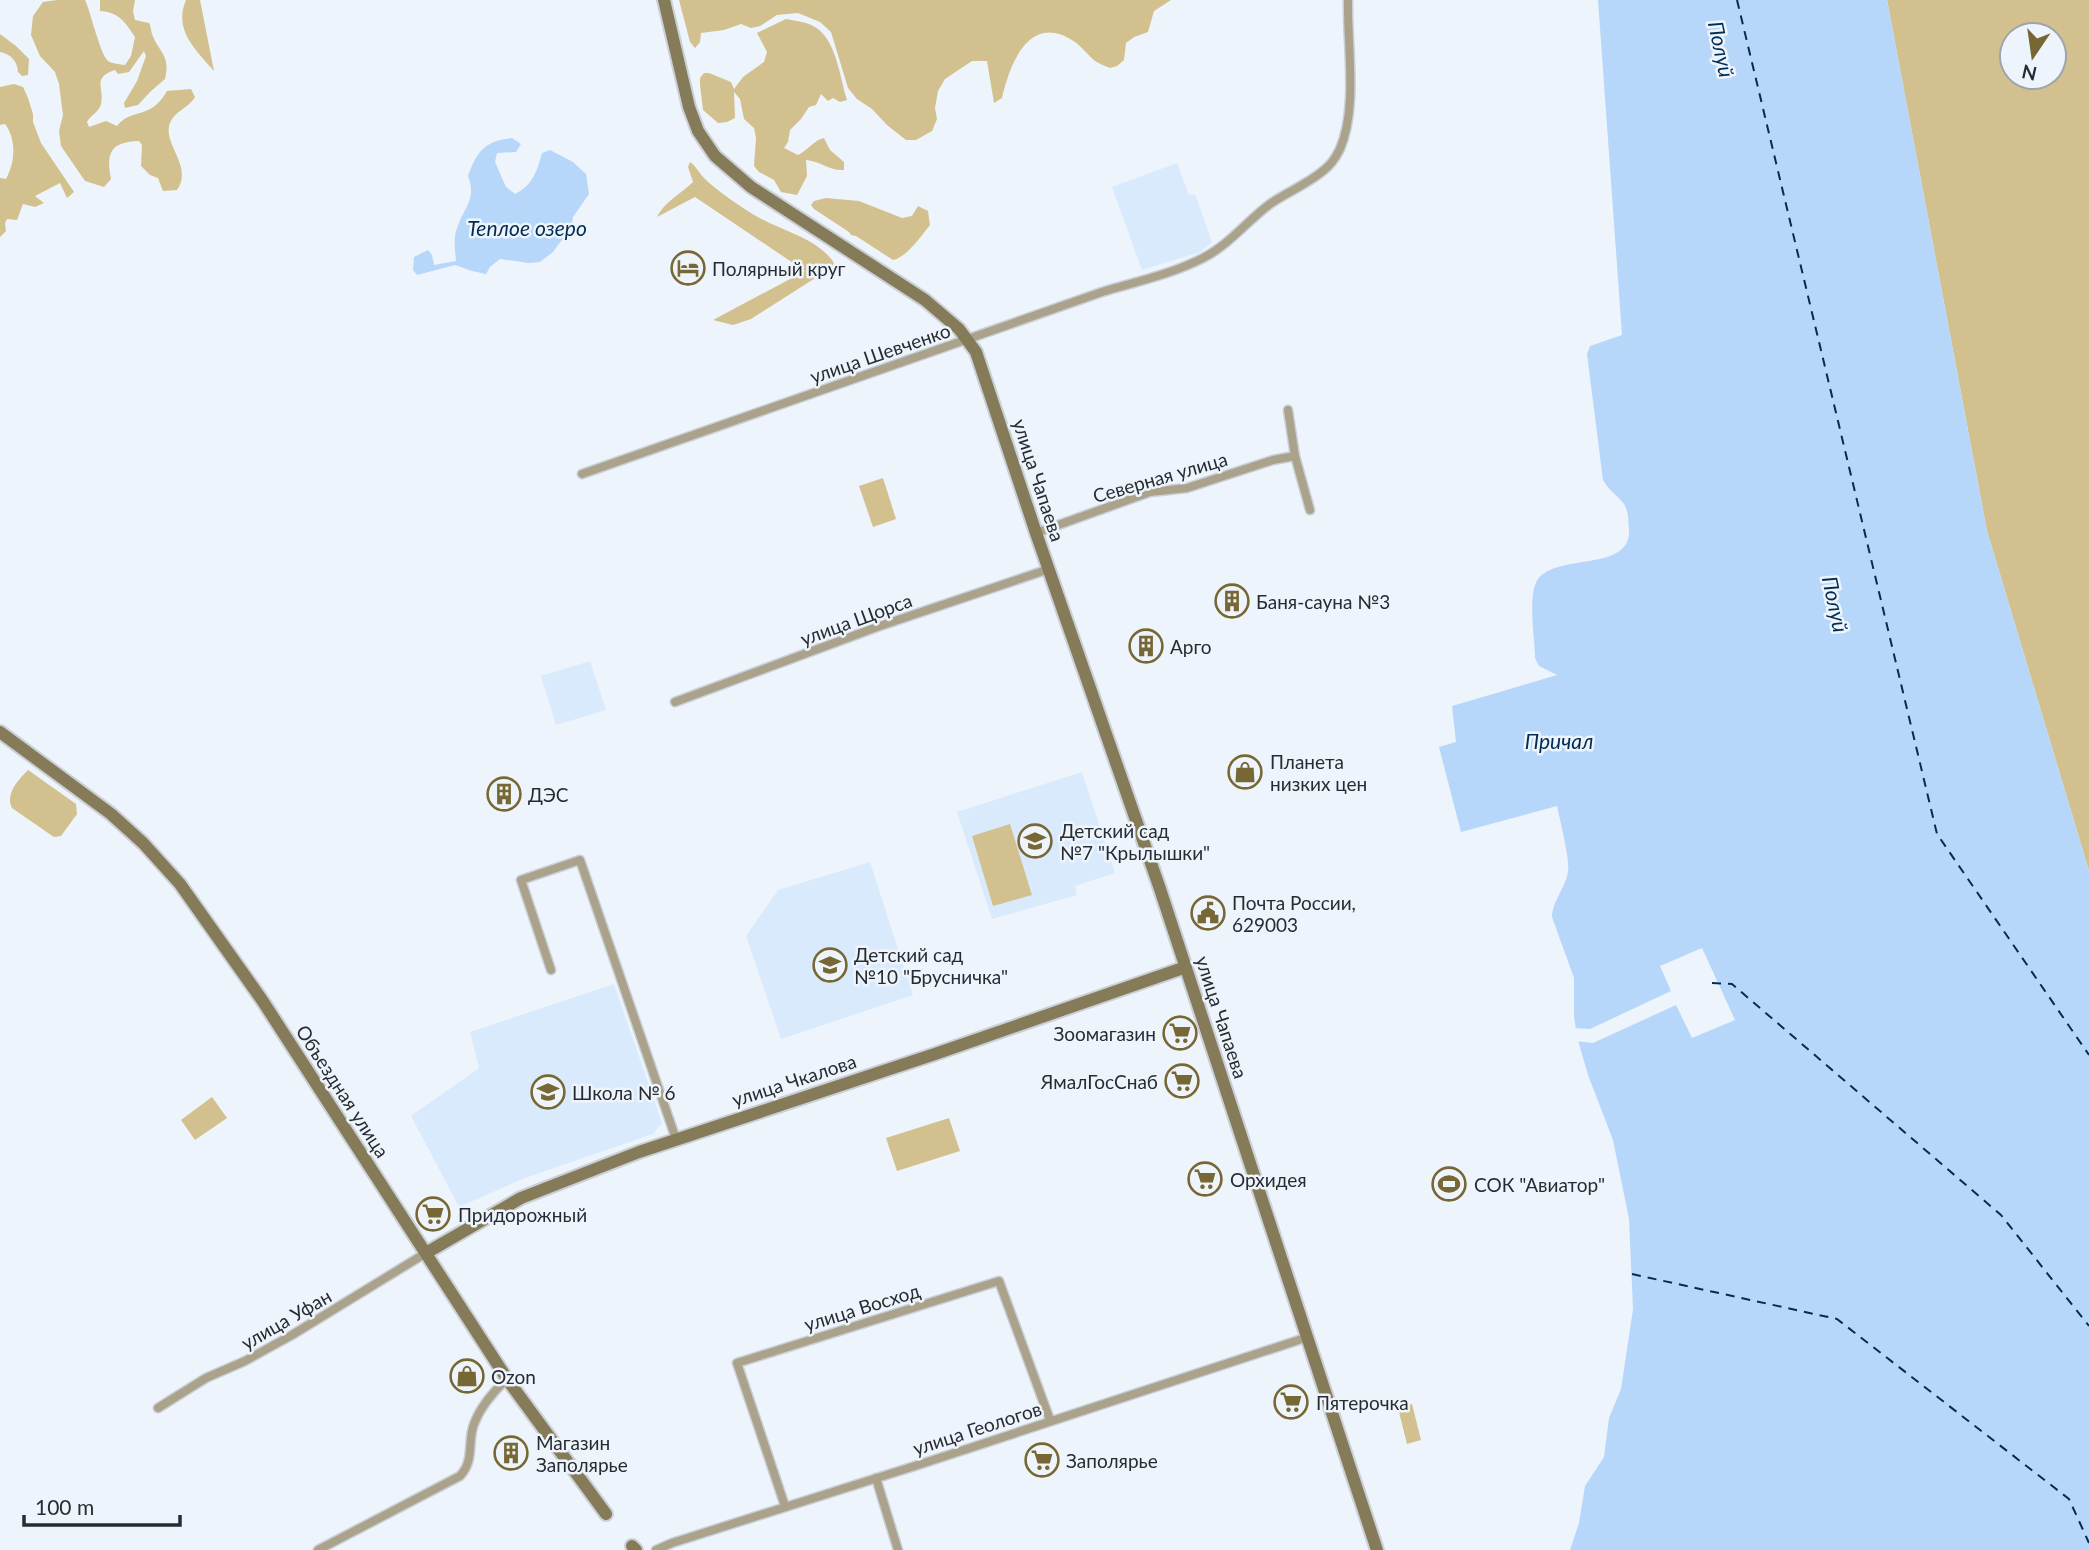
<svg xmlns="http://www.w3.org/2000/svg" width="2089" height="1550" font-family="Lato,sans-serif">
<rect width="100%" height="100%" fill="#eef4fb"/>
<g fill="#d9eafd">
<path d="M 1177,163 L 1189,195 L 1195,194 L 1212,242 L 1200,252 L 1142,270 L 1112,187 Z"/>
<path d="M 590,661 L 606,710 L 556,725 L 541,676 Z"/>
<path d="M 1082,772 L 1115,873 L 1075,886 L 1077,895 L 992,919 L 957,812 Z"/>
<path d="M 870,862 L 913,995 L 781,1039 L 746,936 L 778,890 Z"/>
<path d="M 614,984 L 662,1123 L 653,1134 L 525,1178 L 459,1207 L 411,1116 L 479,1068 L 470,1032 Z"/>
</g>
<g fill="#d2c18f" fill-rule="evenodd">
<path d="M 57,0 L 85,0 C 91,13 100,54 108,61 C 112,64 120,64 125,65 L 131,56 L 135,37 C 125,22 119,12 100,11 L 100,0 L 135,0 L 133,11 L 135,20 L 149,23 C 151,26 151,31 152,34 C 159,53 171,55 165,79 L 150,92 L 138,105 L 125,108 L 124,103 L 137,81 L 146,56 L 144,51 L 129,72 L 118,74 L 115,70 C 91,78 105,88 101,104 C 99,112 91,115 87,122 L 89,127 L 106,121 L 117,126 C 132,107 150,121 167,91 L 191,89 L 195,97 C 188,109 173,111 169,126 C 165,146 193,168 177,190 L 163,191 L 158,178 L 150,175 L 141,166 L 142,145 L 139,141 C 110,142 106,153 111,179 L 104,187 L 85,181 L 61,146 L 59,131 L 63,115 L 59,84 L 55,72 L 40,56 L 31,35 L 33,16 L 43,2 Z"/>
<path d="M 186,0 L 200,0 L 214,71 C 196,50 173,30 186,0 Z"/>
<path d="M 679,0 L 1171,0 L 1154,11 L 1148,32 L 1134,37 L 1126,43 L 1124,60 L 1117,66 L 1110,68 C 1105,66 1100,64 1095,61 C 1088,55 1082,47 1075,42 C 1030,11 1010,63 1002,98 L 994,103 L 987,61 L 972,61 L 945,79 L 938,91 L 935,108 L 937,119 L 932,131 L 916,140 L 906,140 L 887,125 L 872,109 L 857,99 L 848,88 L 831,32 L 820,22 L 798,13 L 777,15 L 760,26 L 751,28 L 741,24 L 724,30 L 701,33 L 700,42 L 695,48 L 690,42 Z"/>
<path d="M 1887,0 L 2089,0 L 2089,871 L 1987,531 ZM 2012,35 L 2054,35 L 2054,77 L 2012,77 Z"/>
<path d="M 786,19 C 797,21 809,22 818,29 C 837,44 840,78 847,100 L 840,102 L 833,98 L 828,101 L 821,94 L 816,105 L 809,107 L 801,119 L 790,130 L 788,142 L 784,148 L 798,155 C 808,150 814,140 824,138 L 830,150 L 844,162 L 844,170 C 830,171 820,161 806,160 L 807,176 L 797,195 L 781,192 L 774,180 L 759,172 L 754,166 L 756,138 L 754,128 L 744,119 L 740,99 L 734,92 L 735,118 L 727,122 L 718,123 L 703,110 L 700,85 L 700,78 L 704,73 L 709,73 L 731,82 L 734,89 L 743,77 L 764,62 L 767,52 L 757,33 Z"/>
<path d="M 0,34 L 16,46 L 29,59 L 28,75 L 22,76 L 18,72 C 17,61 11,54 0,52 Z"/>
<path d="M 14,84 L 23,87 L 28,98 L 33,114 L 33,122 L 41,143 L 74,192 L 67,198 L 60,183 L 35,196 L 44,203 L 35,207 L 23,204 L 17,220 L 7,219 L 5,223 L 6,231 L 0,237 L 0,178 L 6,179 C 15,163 17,140 5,124 L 0,125 L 0,87 Z"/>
<path d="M 690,162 C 696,166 698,172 704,178 C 716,190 741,207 756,216 C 781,231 818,238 834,263 L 831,268 L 751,319 L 733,325 L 713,320 L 805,271 L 695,197 L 657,217 C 664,202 682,193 693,182 L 688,167 Z"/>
<path d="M 826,198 L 859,201 L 902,218 L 912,216 L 918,206 L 928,211 L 930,225 C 921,236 907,257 893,260 L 856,236 L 851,235 L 849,232 L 814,209 L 811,205 L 814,201 Z"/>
<path d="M 883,478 L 896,519 L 873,527 L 859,486 Z"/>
<path d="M 28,770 L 76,804 L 77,814 L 61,836 L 54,837 L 48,833 L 12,808 C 5,794 18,780 28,770 Z"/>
<path d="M 1010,824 L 1032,895 L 993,906 L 972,836 Z"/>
<path d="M 212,1097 L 227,1118 L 195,1140 L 181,1120 Z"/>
<path d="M 949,1118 L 960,1151 L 897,1171 L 886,1138 Z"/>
<path d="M 1412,1404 L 1421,1440 L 1407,1444 L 1398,1408 Z"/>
</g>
<g fill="#b7d7fa">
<path d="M 1598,0 L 1887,0 L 1987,531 L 2089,871 L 2089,1550 L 1570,1550 L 1579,1523 L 1585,1486 L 1604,1457 L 1609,1418 L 1621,1389 L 1633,1309 L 1629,1219 L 1613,1140 L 1588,1075 L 1577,1037 L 1574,1016 L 1574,978 L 1552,917 C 1552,901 1566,888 1568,871 C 1570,859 1560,821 1557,806 L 1461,832 L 1439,747 L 1456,742 L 1452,706 L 1557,675 L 1539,666 L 1535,658 C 1535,639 1527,594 1538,579 C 1557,553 1631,572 1629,530 C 1628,521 1629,512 1624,504 C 1618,496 1610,492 1603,480 L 1587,354 L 1590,346 L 1622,335 Z"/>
<path d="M 512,138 L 521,144 L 516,152 L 497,153 L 495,162 L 506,187 L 515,194 C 533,185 537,171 542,153 L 550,150 L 573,162 L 586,174 L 589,194 L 573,217 L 571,229 L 566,237 L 561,241 L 553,252 L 540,262 L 529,263 L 500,259 L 490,267 L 486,274 L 472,271 L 455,265 L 417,275 L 413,270 L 414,257 L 428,250 L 432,255 L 434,265 L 456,261 C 455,249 453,240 457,228 C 464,207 477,199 468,176 C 477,151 485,141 512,138 Z"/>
</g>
<path fill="#eef4fb" d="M 1702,948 L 1735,1020 L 1692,1038 L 1676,1005 L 1593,1043 L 1574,1041 L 1572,1028 L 1590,1029 L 1671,991 L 1660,966 Z"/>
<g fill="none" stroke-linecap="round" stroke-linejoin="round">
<g stroke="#012d54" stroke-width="2" stroke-dasharray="9 7" stroke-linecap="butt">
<path d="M 1737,0 L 1937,834 L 2089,1055"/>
<path d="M 1712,983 L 1732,984 L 2001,1215 L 2089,1326"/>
<path d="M 1632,1274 L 1837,1319 L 2069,1499 L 2089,1543"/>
</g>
<defs>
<g id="street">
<path d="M 1288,410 L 1295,456 L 1310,510"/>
<path d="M 582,474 L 1102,292 C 1135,282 1172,274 1203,258 C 1229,245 1247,221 1270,204 C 1287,192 1308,184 1324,170 C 1331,165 1336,157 1340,149 C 1358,107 1347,46 1348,0"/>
<path d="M 1036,533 L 1150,492 L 1187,488 L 1273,460 L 1295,456"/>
<path d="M 675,702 L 877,627 L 1049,569"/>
<path d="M 551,970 L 521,880 L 580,860 L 676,1139"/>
<path d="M 158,1408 L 206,1378 L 245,1361 L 292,1335 L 426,1253"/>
<path d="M 876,1478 L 898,1550"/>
<path d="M 785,1506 L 737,1363 L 999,1281 L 1050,1420"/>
<path d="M 318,1550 L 460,1476 C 475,1460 467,1442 474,1424 C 480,1408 494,1391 507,1379"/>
<path d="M 656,1550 L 672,1543 L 921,1464 L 1308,1337"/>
</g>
<g id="secondary">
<path d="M 664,0 L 689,107 L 698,131 L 715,156 L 751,187 L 925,300 L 959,329 L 976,352 L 1036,533 L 1160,889 L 1377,1550"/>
<path d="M 0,732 L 111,814 L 143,843 L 180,884 L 262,1000 L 507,1379 L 606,1514"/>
<path d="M 426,1253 L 521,1198 L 639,1152 L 935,1054 L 1186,967"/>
<path d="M 632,1546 L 636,1550"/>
</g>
</defs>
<use href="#street" stroke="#cad0d7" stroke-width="11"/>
<use href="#secondary" stroke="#cad0d7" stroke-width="16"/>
<use href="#street" stroke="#aaa28b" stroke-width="8"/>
<use href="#secondary" stroke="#867b59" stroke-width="12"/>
</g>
<defs>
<symbol id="hotel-ring" viewBox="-11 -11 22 22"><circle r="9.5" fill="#eef4fb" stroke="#776734" stroke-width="1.5"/><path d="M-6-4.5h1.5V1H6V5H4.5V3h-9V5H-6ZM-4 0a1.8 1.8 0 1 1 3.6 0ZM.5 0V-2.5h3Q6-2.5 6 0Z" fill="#776734"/></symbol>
<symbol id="building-ring" viewBox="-11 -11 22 22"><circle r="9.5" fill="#eef4fb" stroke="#776734" stroke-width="1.5"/><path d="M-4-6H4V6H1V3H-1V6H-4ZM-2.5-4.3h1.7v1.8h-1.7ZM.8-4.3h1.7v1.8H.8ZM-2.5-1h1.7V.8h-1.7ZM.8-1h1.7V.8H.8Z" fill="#776734"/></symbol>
<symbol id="shop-ring" viewBox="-11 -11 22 22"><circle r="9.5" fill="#eef4fb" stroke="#776734" stroke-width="1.5"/><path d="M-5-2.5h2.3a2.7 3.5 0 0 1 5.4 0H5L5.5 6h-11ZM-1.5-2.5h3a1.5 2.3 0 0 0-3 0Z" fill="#776734"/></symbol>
<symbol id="school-ring" viewBox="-11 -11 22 22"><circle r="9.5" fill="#eef4fb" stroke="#776734" stroke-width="1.5"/><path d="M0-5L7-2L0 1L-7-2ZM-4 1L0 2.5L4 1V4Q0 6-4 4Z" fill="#776734"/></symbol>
<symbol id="civic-ring" viewBox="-11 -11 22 22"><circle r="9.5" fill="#eef4fb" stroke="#776734" stroke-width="1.5"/><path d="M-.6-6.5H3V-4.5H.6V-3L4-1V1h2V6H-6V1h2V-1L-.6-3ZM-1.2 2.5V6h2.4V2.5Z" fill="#776734"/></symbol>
<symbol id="supermarket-ring" viewBox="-11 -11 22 22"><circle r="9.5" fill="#eef4fb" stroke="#776734" stroke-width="1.5"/><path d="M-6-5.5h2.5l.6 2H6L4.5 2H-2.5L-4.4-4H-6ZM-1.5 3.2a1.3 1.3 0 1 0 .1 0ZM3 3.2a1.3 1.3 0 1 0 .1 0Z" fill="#776734"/></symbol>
<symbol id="stadium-ring" viewBox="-11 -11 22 22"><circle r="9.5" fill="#eef4fb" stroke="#776734" stroke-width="1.5"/><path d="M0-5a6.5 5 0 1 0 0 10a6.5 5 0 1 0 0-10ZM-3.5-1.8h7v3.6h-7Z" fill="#776734"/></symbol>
</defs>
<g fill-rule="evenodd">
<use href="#hotel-ring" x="669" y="249" width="38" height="38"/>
<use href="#building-ring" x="1213" y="582" width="38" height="38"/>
<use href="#building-ring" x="1127" y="627" width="38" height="38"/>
<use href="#shop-ring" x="1226" y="753" width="38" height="38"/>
<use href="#building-ring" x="485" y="775" width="38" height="38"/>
<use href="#school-ring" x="1016" y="822" width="38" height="38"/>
<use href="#civic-ring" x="1189" y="894" width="38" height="38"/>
<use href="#school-ring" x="811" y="946" width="38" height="38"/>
<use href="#supermarket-ring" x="1161" y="1014" width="38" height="38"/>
<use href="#supermarket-ring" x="1163" y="1062" width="38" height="38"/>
<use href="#school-ring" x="529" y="1073" width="38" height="38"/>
<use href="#supermarket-ring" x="1186" y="1160" width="38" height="38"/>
<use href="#stadium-ring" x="1430" y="1165" width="38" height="38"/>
<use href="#supermarket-ring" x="414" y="1195" width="38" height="38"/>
<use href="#shop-ring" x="448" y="1357" width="38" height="38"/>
<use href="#supermarket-ring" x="1272" y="1383" width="38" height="38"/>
<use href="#building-ring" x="492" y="1434" width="38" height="38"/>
<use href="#supermarket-ring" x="1023" y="1441" width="38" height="38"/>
</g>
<g text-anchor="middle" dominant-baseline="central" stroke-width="5" stroke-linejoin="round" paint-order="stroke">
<g font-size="19" fill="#262c32" stroke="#eef4fb" text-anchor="start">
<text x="712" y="268">Полярный круг</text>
<text x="1256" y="601">Баня-сауна №3</text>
<text x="1170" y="646">Арго</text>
<text x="1270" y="761">Планета<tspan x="1270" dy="22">низких цен</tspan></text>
<text x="528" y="794">ДЭС</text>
<text x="1060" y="830">Детский сад<tspan x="1060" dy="22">№7 "Крылышки"</tspan></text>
<text x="1232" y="902">Почта России,<tspan x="1232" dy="22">629003</tspan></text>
<text x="854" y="954">Детский сад<tspan x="854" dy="22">№10 "Брусничка"</tspan></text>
<text x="1156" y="1033" text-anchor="end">Зоомагазин</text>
<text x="1158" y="1081" text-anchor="end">ЯмалГосСнаб</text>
<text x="572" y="1092">Школа № 6</text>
<text x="1230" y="1179">Орхидея</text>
<text x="1474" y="1184">СОК "Авиатор"</text>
<text x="458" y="1214">Придорожный</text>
<text x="491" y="1376">Ozon</text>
<text x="1316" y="1402">Пятерочка</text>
<text x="536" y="1442">Магазин<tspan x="536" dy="22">Заполярье</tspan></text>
<text x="1066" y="1460">Заполярье</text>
</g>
<g font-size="19" fill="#262c32" stroke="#eef4fb">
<text transform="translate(880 353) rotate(-19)">улица Шевченко</text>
<text transform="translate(1160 477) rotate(-16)">Северная улица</text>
<text transform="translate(1039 480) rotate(72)">улица Чапаева</text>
<text transform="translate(856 619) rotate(-20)">улица Щорса</text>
<text transform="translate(1222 1017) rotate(72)">улица Чапаева</text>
<text transform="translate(794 1080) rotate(-18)">улица Чкалова</text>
<text transform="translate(343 1091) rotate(57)">Объездная улица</text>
<text transform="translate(862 1307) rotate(-17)">улица Восход</text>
<text transform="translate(286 1319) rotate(-30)">улица Уфан</text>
<text transform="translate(977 1428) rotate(-18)">улица Геологов</text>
</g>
<g font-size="21" font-style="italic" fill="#012d54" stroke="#eef4fb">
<text transform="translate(1722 49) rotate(78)">Полуй</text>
<text x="527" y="227">Теплое озеро</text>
<text transform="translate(1836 604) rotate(78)">Полуй</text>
<text x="1559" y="740">Причал</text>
</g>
</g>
<g transform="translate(2033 56) rotate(193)"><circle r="33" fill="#eef4fb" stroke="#9ea4ab" stroke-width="2"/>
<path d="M0-5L12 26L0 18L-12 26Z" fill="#776734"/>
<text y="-10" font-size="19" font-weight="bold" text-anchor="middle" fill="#262c32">N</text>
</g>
<path d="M24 1515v10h156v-10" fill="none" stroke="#262c32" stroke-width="3.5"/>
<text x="35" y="1515" font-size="21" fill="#262c32" stroke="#eef4fb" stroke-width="5" paint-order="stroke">100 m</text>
</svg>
